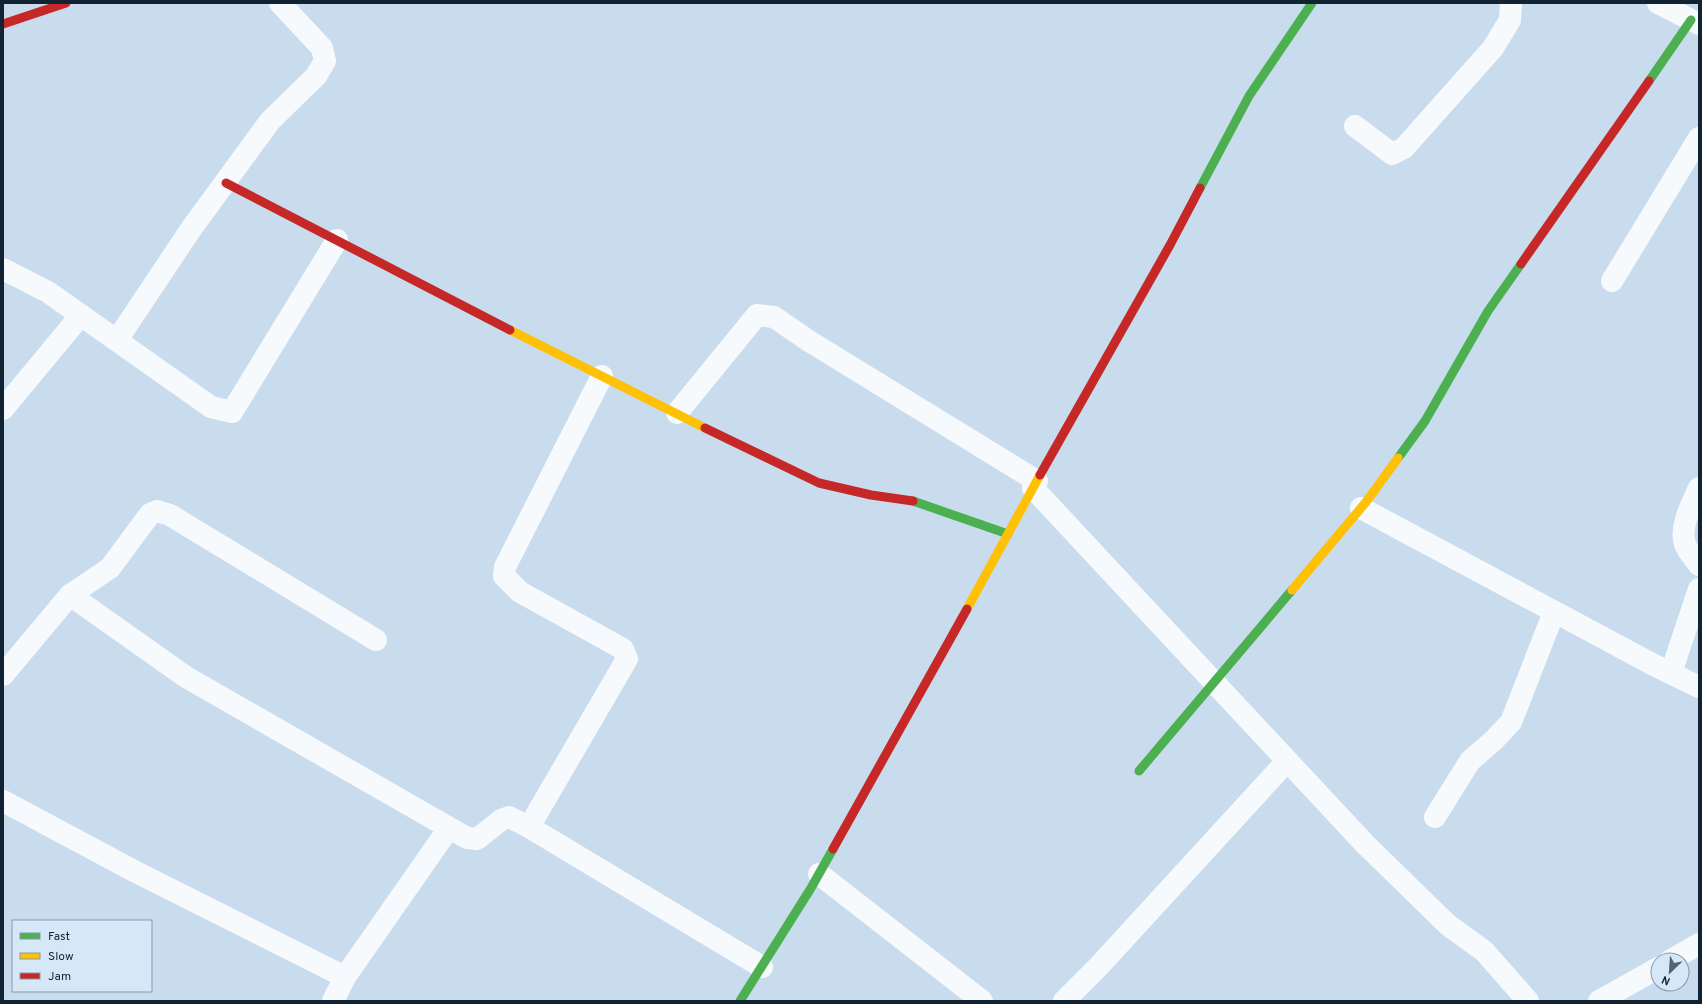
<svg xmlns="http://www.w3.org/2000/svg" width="1702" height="1004" font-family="Overpass,sans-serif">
<rect width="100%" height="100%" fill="#c8dcee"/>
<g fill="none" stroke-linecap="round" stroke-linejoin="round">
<g stroke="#f7fafc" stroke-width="22">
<path d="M 1658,3 L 1699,24"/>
<path d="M 1355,126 L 1392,154 L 1404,148 L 1493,48 L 1510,20 L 1511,3"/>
<path d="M 3,269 L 48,292 L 211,407 L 232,412 L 337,240"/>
<path d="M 1612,281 L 1699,138"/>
<path d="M 117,340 L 191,229 L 270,121 L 316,76 L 325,61 L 322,48 L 280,3"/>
<path d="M 3,409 L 81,315"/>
<path d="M 677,413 L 757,315 L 774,317 L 809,341 L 1037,481"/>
<path d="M 1033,488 L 1365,844 L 1448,925 L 1484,951 L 1528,1001"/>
<path d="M 1699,488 C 1692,504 1679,527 1685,544 C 1687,551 1695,559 1699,565"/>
<path d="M 1361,508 L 1652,664 L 1699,687"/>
<path d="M 70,595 L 186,677 L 467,838 L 477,839 L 501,820 L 509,817 L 529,827 L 762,967"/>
<path d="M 1671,673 L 1699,589"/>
<path d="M 3,675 L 70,595 L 110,568 L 150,514 L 157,511 L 170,515 L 376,640"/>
<path d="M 3,801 L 134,871 L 345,977"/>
<path d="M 1435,817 L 1470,761 L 1494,740 L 1511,722 L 1554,612"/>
<path d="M 529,827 L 627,659 L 623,649 L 520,592 L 504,576 L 505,567 L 602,376"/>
<path d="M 819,874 L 982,1001"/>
<path d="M 1671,960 L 1699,944"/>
<path d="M 333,1001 L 345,977 L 449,828"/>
<path d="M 1064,1001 L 1099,966 L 1287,761"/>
<path d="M 1599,1001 L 1658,968"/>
</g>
<g stroke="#4caf50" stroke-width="9">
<path d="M 1649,81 L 1691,20"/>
<path d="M 1200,188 L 1249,96 L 1312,3"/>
<path d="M 1398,458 L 1425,421 L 1488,311 L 1521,264"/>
<path d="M 913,501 L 1008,534"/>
<path d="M 1139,771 L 1292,590"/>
<path d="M 740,1001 L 811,888 L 833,849"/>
</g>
<g stroke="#ffc107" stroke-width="9">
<path d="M 510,330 L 705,428"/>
<path d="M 1292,590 L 1366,502 L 1398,458"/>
<path d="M 967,609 L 1040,475"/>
</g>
<g stroke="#c62828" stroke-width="9">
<path d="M 3,24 L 66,3"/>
<path d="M 226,183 L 510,330"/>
<path d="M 1521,264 L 1649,81"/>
<path d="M 705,428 L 819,483 L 871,495 L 913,501"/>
<path d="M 1040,475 L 1170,245 L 1200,188"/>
<path d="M 833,849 L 967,609"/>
</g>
</g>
<rect width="1702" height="1004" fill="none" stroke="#112332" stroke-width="8"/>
<rect x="12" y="920" width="140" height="72" fill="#d6e8f8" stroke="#8799a9"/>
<rect x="20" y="933" width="20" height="6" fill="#4caf50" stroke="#8799a9"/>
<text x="48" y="940" font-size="12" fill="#112332">Fast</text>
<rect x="20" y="953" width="20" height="6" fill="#ffc107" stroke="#8799a9"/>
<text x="48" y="960" font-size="12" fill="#112332">Slow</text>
<rect x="20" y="973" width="20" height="6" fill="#c62828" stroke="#8799a9"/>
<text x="48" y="980" font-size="12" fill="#112332">Jam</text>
<g transform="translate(1670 972) rotate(205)"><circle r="19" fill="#d6e8f8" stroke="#8799a9"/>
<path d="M0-3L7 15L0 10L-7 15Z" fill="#516474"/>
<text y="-6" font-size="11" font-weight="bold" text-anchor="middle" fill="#112332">N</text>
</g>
</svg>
